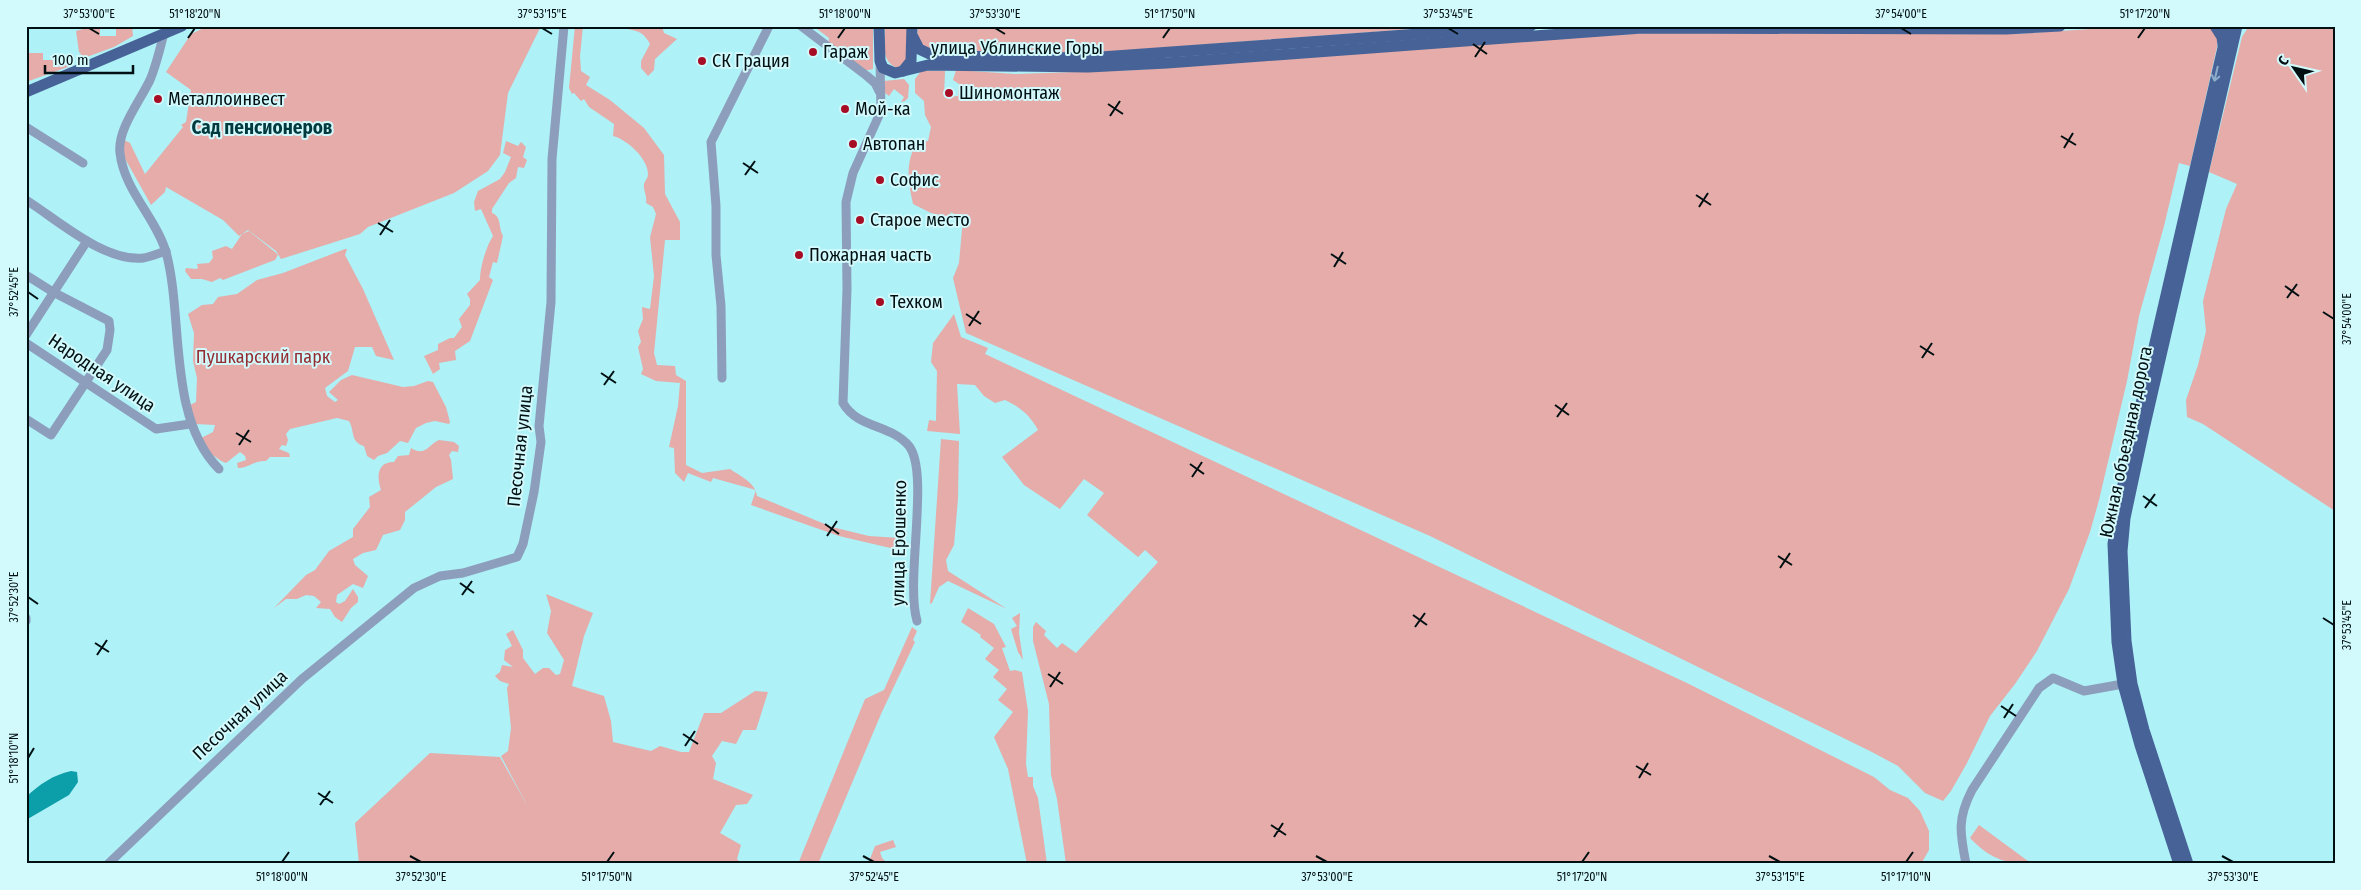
<svg xmlns="http://www.w3.org/2000/svg" width="2361" height="890" font-family="'Fira Sans Condensed',sans-serif">
<rect width="100%" height="100%" fill="#aef1f7"/>
<g fill="#e5aca9">
<path d="M 94,26 L 100,26 L 100,36 L 116,36 L 116,26 L 132,26 L 133,36 L 114,47 L 84,58 L 79,52 L 76,31 Z"/>
<path d="M 208,26 L 541,26 L 508,93 L 500,155 L 488,171 L 454,193 L 368,227 L 360,234 L 281,259 L 276,251 L 248,230 L 242,234 L 249,231 L 275,252 L 278,255 L 275,260 L 223,280 L 220,278 L 212,282 L 202,279 L 191,279 L 185,271 L 186,268 L 196,269 L 198,268 L 197,264 L 209,263 L 213,258 L 212,251 L 226,246 L 232,249 L 242,234 L 239,236 L 223,220 L 166,187 L 165,192 L 151,205 L 123,155 L 124,140 L 130,143 L 145,174 L 183,127 L 181,125 L 186,122 L 191,90 L 166,72 L 191,34 Z"/>
<path d="M 575,26 L 583,26 L 580,56 L 581,71 L 590,77 L 586,85 L 610,100 L 644,128 L 664,155 L 665,194 L 680,222 L 680,240 L 665,240 L 654,353 L 657,365 L 675,366 L 676,375 L 686,381 L 686,465 L 702,473 L 730,469 C 740,476 756,483 757,496 L 832,527 L 869,536 L 900,538 L 899,550 L 839,536 L 751,505 L 756,490 L 713,478 L 711,482 L 688,473 L 684,482 L 675,473 L 674,448 L 669,447 L 678,406 L 680,383 L 656,381 L 641,374 L 643,369 L 638,347 L 641,342 L 638,331 L 643,319 L 642,307 L 650,309 L 654,276 L 650,237 L 656,214 L 653,207 L 646,203 C 647,197 645,194 644,188 C 643,181 648,180 648,174 C 648,158 626,139 613,136 L 614,124 L 589,107 L 584,99 L 581,101 L 574,93 L 572,94 L 569,88 Z"/>
<path d="M 620,26 L 662,26 L 664,33 L 677,39 L 655,59 L 654,70 L 648,76 L 641,68 L 641,61 L 650,44 C 641,27 634,33 620,26 Z"/>
<path d="M 813,26 L 873,26 L 873,69 L 864,71 L 828,44 L 829,38 Z"/>
<path d="M 885,26 L 907,26 L 907,59 L 898,68 C 880,62 885,43 885,26 Z"/>
<path d="M 918,26 L 1454,26 L 1102,52 L 947,54 L 925,48 L 917,37 Z"/>
<path d="M 2138,26 L 2211,26 L 2217,33 L 2217,47 L 2190,166 L 2179,163 L 2164,226 L 2139,316 L 2127,381 L 2099,500 L 2090,532 L 2069,589 L 2037,651 L 2015,684 L 1990,716 L 1967,763 L 1951,791 L 1943,801 L 1925,793 L 1898,766 L 1870,751 L 1430,536 L 966,333 L 953,278 L 959,263 L 963,218 L 950,212 L 953,218 L 931,213 L 913,204 C 908,181 905,163 917,142 L 928,141 L 931,127 L 925,115 L 924,101 L 915,93 L 915,79 L 921,71 L 945,71 L 944,97 L 958,96 L 959,84 L 953,80 L 956,70 L 1015,74 L 1135,70 L 1438,46 L 1664,32 L 2014,34 Z"/>
<path d="M 2249,26 L 2335,26 L 2335,511 L 2203,424 L 2187,417 L 2186,400 L 2198,365 L 2206,331 L 2203,301 L 2226,209 L 2237,184 L 2209,172 L 2242,37 Z"/>
<path d="M 26,53 L 43,53 L 43,60 L 58,60 L 59,55 L 71,55 L 74,60 L 68,67 L 26,82 Z"/>
<path d="M 904,79 L 909,85 L 908,98 L 905,101 L 901,102 L 904,97 L 894,89 L 889,96 L 885,93 L 884,81 Z"/>
<path d="M 506,141 L 518,146 L 521,142 L 526,147 L 523,157 L 527,160 L 524,168 L 518,167 L 516,178 L 509,183 L 492,209 L 492,213 C 502,217 498,227 503,236 L 497,263 L 493,262 L 489,277 L 493,280 L 470,341 L 455,351 L 456,360 L 439,363 L 440,369 L 433,374 L 424,356 L 438,350 L 438,344 L 450,338 L 454,338 L 462,327 L 459,319 L 470,305 L 470,299 L 467,294 L 480,280 C 480,267 486,247 493,236 L 481,209 L 475,211 L 474,202 L 478,191 L 500,179 L 505,172 L 511,157 L 503,153 Z"/>
<path d="M 345,249 L 347,249 L 345,255 L 363,289 L 394,360 L 376,356 L 372,347 L 355,347 L 348,371 L 325,388 L 327,396 L 335,402 L 338,400 L 329,392 L 341,380 L 352,375 L 403,387 L 414,386 L 428,381 L 433,382 L 446,407 L 450,422 L 449,424 L 435,421 L 426,423 L 416,428 L 408,443 L 400,441 L 387,453 L 378,456 L 374,460 L 367,456 L 364,446 C 350,442 355,431 349,421 L 337,418 L 290,429 L 286,434 L 288,440 L 286,446 L 282,445 L 279,449 L 289,453 L 290,457 L 270,457 L 266,461 C 255,460 248,468 238,468 L 237,463 L 246,460 L 245,456 L 240,452 L 226,463 C 219,461 215,455 208,453 L 201,438 L 213,432 L 215,425 L 196,424 L 190,405 L 196,402 L 197,378 L 193,361 L 194,333 L 188,314 L 202,305 L 213,304 L 218,297 L 237,294 L 257,280 L 283,273 Z"/>
<path d="M 954,314 L 961,337 L 988,348 L 985,354 L 1689,684 L 1874,777 L 1890,790 L 1908,798 L 1920,811 L 1929,831 L 1929,850 L 1921,864 L 1066,864 L 1057,799 L 1051,775 L 1049,704 L 1033,641 L 1033,627 L 1036,622 L 1046,631 L 1044,635 L 1057,648 L 1062,643 L 1076,653 L 1158,562 L 1145,550 L 1138,557 L 1087,515 L 1104,493 L 1084,479 L 1060,509 L 1024,485 L 1002,457 L 1038,430 C 1030,415 1020,407 1005,400 L 995,403 L 984,396 L 975,385 L 957,384 L 960,434 L 927,431 L 929,420 L 936,421 L 937,371 L 931,362 L 933,343 Z"/>
<path d="M 941,439 L 959,441 L 958,499 L 954,545 L 946,560 L 948,571 L 1007,609 L 948,581 L 939,587 L 932,603 L 930,604 Z"/>
<path d="M 439,440 L 454,442 L 459,446 L 458,452 L 452,451 L 449,455 L 451,460 L 453,479 L 436,487 L 405,512 L 405,520 L 400,530 L 383,535 L 376,550 L 363,553 L 353,559 L 355,565 L 368,576 L 363,588 L 353,584 L 337,595 L 336,602 L 339,604 L 345,601 L 353,589 L 358,597 L 358,602 L 351,608 L 342,622 L 335,617 L 330,609 L 316,608 L 321,602 L 314,596 L 306,595 L 297,599 L 286,599 L 274,608 L 306,575 L 315,570 L 329,551 L 353,537 L 353,529 L 370,507 L 369,497 L 381,490 C 377,478 376,462 394,462 L 398,456 L 409,455 L 411,448 C 425,457 428,445 439,440 Z"/>
<path d="M 546,594 L 593,613 L 584,636 L 572,686 L 604,696 L 611,721 L 613,742 L 651,751 L 660,746 L 681,752 L 689,752 L 704,713 L 721,713 L 755,691 L 768,692 L 756,730 L 743,730 L 736,744 L 722,741 L 712,756 L 716,763 L 713,779 L 753,795 L 747,804 L 736,805 L 720,833 L 741,845 L 737,859 L 742,864 L 359,864 L 355,823 L 430,753 L 500,757 L 529,809 L 501,756 L 508,751 L 511,728 L 507,688 L 509,684 L 500,681 L 495,676 L 500,672 L 502,665 L 513,667 L 504,660 L 505,650 L 512,646 L 506,634 L 513,630 L 523,650 L 523,658 L 535,674 L 543,668 L 549,668 L 556,675 L 560,674 L 564,660 L 547,633 L 551,611 Z"/>
<path d="M 968,608 L 994,624 L 1006,647 L 1002,648 L 1010,671 L 1015,670 L 1022,672 L 1028,711 L 1026,764 L 1028,777 L 1033,777 L 1033,786 L 1038,798 L 1047,864 L 1027,864 L 1008,769 L 994,737 L 1013,712 L 998,700 L 1007,689 L 993,677 L 999,670 L 985,659 L 994,648 L 980,637 L 981,635 L 961,622 Z"/>
<path d="M 1020,613 L 1019,633 L 1023,660 L 1018,652 L 1011,629 L 1017,626 L 1012,618 Z"/>
<path d="M 912,627 L 917,631 L 913,640 L 915,642 L 881,714 L 818,864 L 798,864 L 865,699 L 884,690 Z"/>
<path d="M 1979,825 L 2032,864 C 2005,864 1989,858 1970,838 Z"/>
<path d="M 893,840 L 896,847 L 880,852 L 882,858 L 888,864 L 875,864 L 870,859 L 875,846 Z"/>
</g>
<path fill="#0c9fa9" d="M 71,771 L 77,772 L 78,782 L 69,795 L 26,820 L 26,797 C 40,784 53,775 71,771 Z"/>
<g fill="none" stroke-linecap="round" stroke-linejoin="round">
<g stroke="#8d9ebc" stroke-width="9">
<path d="M 801,26 L 867,76 L 875,83 L 879,91"/>
<path d="M 164,33 C 160,49 156,66 150,80 C 140,101 117,130 120,153 C 124,190 156,218 166,252 C 184,318 167,417 219,469"/>
<path d="M 880,61 L 881,111 L 853,173 L 846,202 L 847,289 L 843,403 C 858,429 891,424 909,446 C 930,473 905,580 917,621"/>
<path d="M 26,127 L 83,163"/>
<path d="M 26,200 C 58,220 104,262 143,258 C 151,257 159,253 166,251"/>
<path d="M 26,275 L 53,292 L 109,321 L 110,330 L 107,350 L 51,435 L 26,419"/>
<path d="M 26,335 L 87,241"/>
<path d="M 26,343 L 156,429 L 190,424"/>
<path d="M 722,378 L 721,306 L 716,255 L 716,206 L 711,142 L 769,26"/>
<path d="M 26,618 L 26,621"/>
<path d="M 108,864 L 302,679 L 414,588 L 440,576 L 463,573 L 517,557 L 523,544 L 534,492 L 541,442 L 539,426 L 551,302 L 552,159 L 564,26"/>
<path d="M 1966,864 C 1960,833 1957,819 1972,790 L 2039,688 L 2053,678 L 2084,691 L 2123,684"/>
</g>
<g stroke="#466297" stroke-width="11">
<path d="M 879,26 L 880,61 L 883,68 L 895,73 L 928,65 L 1088,67 L 1167,63 L 1642,28 L 2006,29 L 2060,26"/>
<path d="M 2215,26 L 2222,37 L 2223,45"/>
<path d="M 913,37 L 919,49 L 934,56 L 1087,58 L 1531,26"/>
<path d="M 903,71 L 911,61 L 912,26"/>
<path d="M 26,92 L 182,26"/>
<path d="M 2179,864 L 2140,745 L 2123,684 L 2117,642 L 2113,544 L 2122,489 L 2137,421 L 2228,26"/>
<path d="M 2188,864 L 2144,730 L 2132,684 L 2126,641 L 2122,551 L 2125,518 L 2144,429 L 2237,26"/>
</g>
</g>
<defs><path id="oneway-shaft" d="M-6 0H5M1.5-3L5.5 0L1.5 3" fill="none" stroke-width="1.6" stroke-linecap="round" stroke-linejoin="round" transform="scale(1.25)"/></defs>
<use stroke="#8caeca" href="#oneway-shaft" transform="translate(2216 74) rotate(103)"/>
<path fill="none" stroke="#000f11" stroke-width="2" d="M 89,28 L 99,34M 542,28 L 552,34M 995,28 L 1005,34M 1448,28 L 1458,34M 1901,28 L 1911,34M 188,38 L 195,28M 838,38 L 845,28M 1163,38 L 1170,28M 2138,38 L 2145,28M 1473,44 L 1487,54M 1475,57 L 1485,42M 1108,104 L 1123,114M 1110,116 L 1120,101M 2061,136 L 2076,145M 2064,148 L 2073,133M 743,163 L 758,173M 745,175 L 755,161M 1696,195 L 1711,205M 1699,207 L 1708,193M 378,223 L 393,232M 380,235 L 390,220M 1331,254 L 1346,264M 1334,267 L 1343,252M 2285,286 L 2299,296M 28,292 L 38,299M 2287,298 L 2297,284M 2323,312 L 2334,319M 966,314 L 981,324M 969,326 L 979,311M 1920,346 L 1934,355M 1922,358 L 1932,343M 601,373 L 616,383M 604,385 L 614,371M 1555,405 L 1569,415M 1557,417 L 1567,403M 236,433 L 251,442M 239,445 L 249,430M 1190,464 L 1204,474M 1192,477 L 1202,462M 2143,496 L 2157,506M 2145,508 L 2155,494M 825,524 L 839,534M 827,536 L 837,521M 1778,556 L 1792,565M 1780,568 L 1790,553M 460,583 L 474,593M 462,595 L 472,581M 28,597 L 38,604M 1413,615 L 1427,625M 2323,618 L 2334,625M 1415,627 L 1425,613M 95,643 L 109,652M 97,655 L 107,640M 1048,674 L 1063,684M 1050,687 L 1060,672M 2001,706 L 2016,716M 2004,718 L 2013,704M 683,734 L 698,744M 685,746 L 695,731M 28,758 L 34,748M 1636,766 L 1651,775M 1639,778 L 1648,763M 318,793 L 333,803M 320,805 L 330,791M 1271,825 L 1286,835M 1274,837 L 1283,823M 410,856 L 421,862M 863,856 L 874,862M 1316,856 L 1327,862M 1769,856 L 1780,862M 2222,856 L 2233,862M 282,862 L 289,852M 607,862 L 614,852M 1582,862 L 1589,852M 1906,862 L 1913,852"/>
<g fill="#a60d25" stroke="#d2f9fc" stroke-width="2">
<circle cx="813" cy="52" r="5"/>
<circle cx="702" cy="61" r="5"/>
<circle cx="949" cy="93" r="5"/>
<circle cx="158" cy="99" r="5"/>
<circle cx="845" cy="109" r="5"/>
<circle cx="853" cy="144" r="5"/>
<circle cx="880" cy="180" r="5"/>
<circle cx="860" cy="220" r="5"/>
<circle cx="799" cy="255" r="5"/>
<circle cx="880" cy="302" r="5"/>
</g>
<g text-anchor="middle" dominant-baseline="central" stroke-width="4" stroke-linejoin="round" paint-order="stroke">
<g font-size="18" fill="#000f11" stroke="#d2f9fc">
<text x="1017" y="48">улица Ублинские Горы</text>
<text transform="translate(102 373) rotate(34)">Народная улица</text>
<text transform="translate(2126 442) rotate(-78)">Южная объездная дорога</text>
<text transform="translate(520 446) rotate(-84)">Песочная улица</text>
<text transform="translate(899 543) rotate(-89)">улица Ерошенко</text>
<text transform="translate(240 715) rotate(-43)">Песочная улица</text>
</g>
<g font-size="18" fill="#000f11" stroke="#d2f9fc" text-anchor="start">
<text x="823" y="52">Гараж</text>
<text x="712" y="61">СК Грация</text>
<text x="959" y="93">Шиномонтаж</text>
<text x="168" y="99">Металлоинвест</text>
<text x="855" y="109">Мой-ка</text>
<text x="863" y="144">Автопан</text>
<text x="890" y="180">Софис</text>
<text x="870" y="220">Старое место</text>
<text x="809" y="255">Пожарная часть</text>
<text x="890" y="302">Техком</text>
</g>
<g font-size="18" fill="#942d31" stroke="#d2f9fc">
<text x="263" y="357">Пушкарский парк</text>
</g>
<g font-size="19" font-weight="bold" fill="#013a3e" stroke="#d2f9fc">
<text x="262" y="127">Сад пенсионеров</text>
</g>
</g>
<rect width="2361" height="890" fill="none" stroke="#d2f9fc" stroke-width="55"/>
<g transform="translate(2294 68) rotate(304)" stroke="#d2f9fc" stroke-width="4" paint-order="stroke">
<path d="M0-4L9 19L0 12L-9 19Z" fill="#000f11"/>
<text y="-8" font-size="14" font-weight="bold" text-anchor="middle" fill="#000f11">С</text>
</g>
<path d="M45 65v8h88v-8" fill="none" stroke="#000f11" stroke-width="2.5"/>
<text x="52" y="65" font-size="15" fill="#000f11" stroke="#d2f9fc" stroke-width="4" paint-order="stroke">100 m</text>
<rect x="28" y="28" width="2306" height="834" fill="none" stroke="#000f11" stroke-width="2"/>
<g font-size="12" text-anchor="middle" fill="#000f11">
<text x="89" y="18">37°53'00"E</text>
<text x="195" y="18">51°18'20"N</text>
<text x="542" y="18">37°53'15"E</text>
<text x="845" y="18">51°18'00"N</text>
<text x="995" y="18">37°53'30"E</text>
<text x="1170" y="18">51°17'50"N</text>
<text x="1448" y="18">37°53'45"E</text>
<text x="1901" y="18">37°54'00"E</text>
<text x="2145" y="18">51°17'20"N</text>
<text transform="translate(14 292) rotate(-90)" y="4">37°52'45"E</text>
<text transform="translate(2347 319) rotate(-90)" y="4">37°54'00"E</text>
<text transform="translate(14 597) rotate(-90)" y="4">37°52'30"E</text>
<text transform="translate(2347 625) rotate(-90)" y="4">37°53'45"E</text>
<text transform="translate(14 758) rotate(-90)" y="4">51°18'10"N</text>
<text x="282" y="881">51°18'00"N</text>
<text x="421" y="881">37°52'30"E</text>
<text x="607" y="881">51°17'50"N</text>
<text x="874" y="881">37°52'45"E</text>
<text x="1327" y="881">37°53'00"E</text>
<text x="1582" y="881">51°17'20"N</text>
<text x="1780" y="881">37°53'15"E</text>
<text x="1906" y="881">51°17'10"N</text>
<text x="2233" y="881">37°53'30"E</text>
</g>
</svg>
